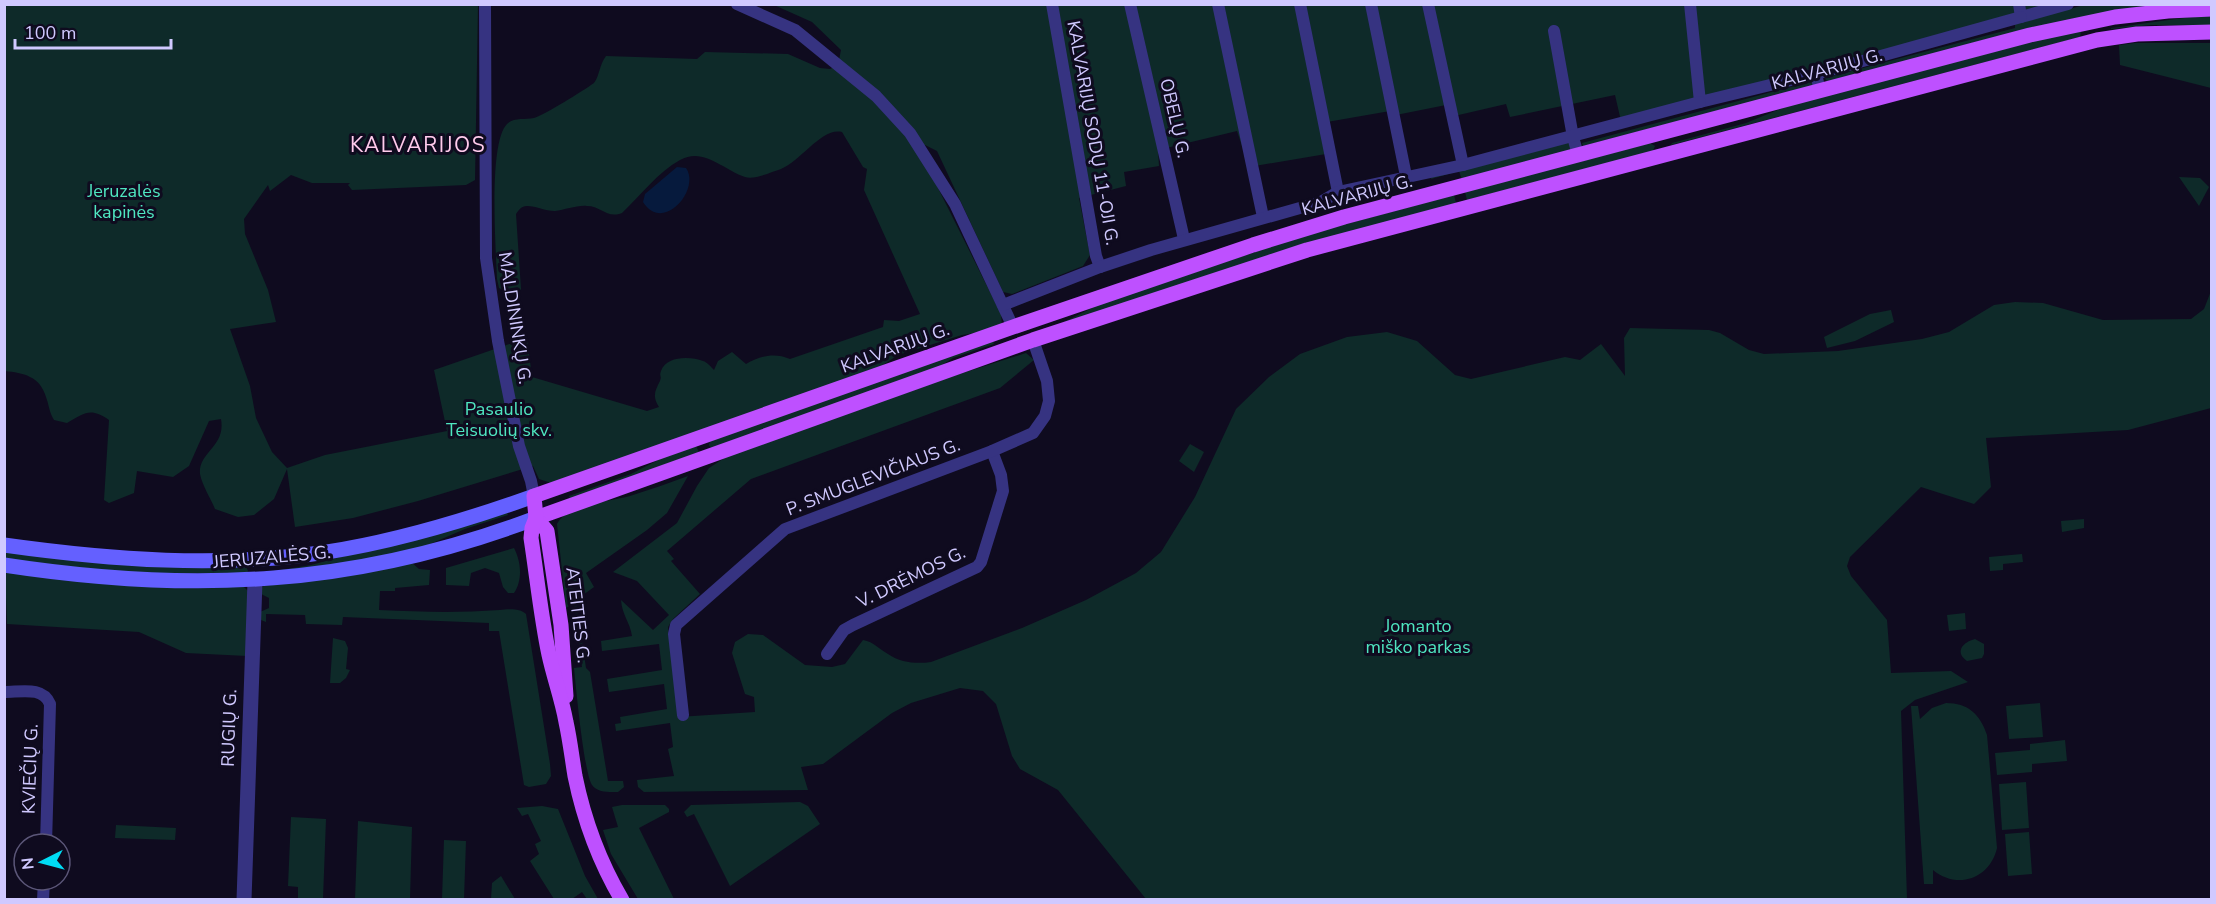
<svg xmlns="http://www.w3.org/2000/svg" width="2216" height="904" font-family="'Nunito Sans',sans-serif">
<rect width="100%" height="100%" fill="#0f0b1f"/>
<g fill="#0e2a29">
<path d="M 4,5 L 478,5 L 475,180 L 466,185 L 352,190 L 348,185 L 350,183 L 312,183 L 291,175 L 270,191 L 268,185 L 244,219 L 245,234 L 268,290 L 276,322 L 230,329 L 250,386 L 256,418 L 272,452 L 287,468 L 325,455 L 447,431 L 434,370 L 527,338 L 532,377 L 647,411 L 659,407 C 652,396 655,391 660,381 C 662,375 659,377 661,371 C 666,356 690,356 703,361 C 707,362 711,367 714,370 L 718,361 L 732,352 L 746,364 C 760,356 774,352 790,359 L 883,327 L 884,320 L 899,321 L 920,314 L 864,190 L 867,169 L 863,167 L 842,132 C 822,127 801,161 781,169 C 771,172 755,180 745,177 C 723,170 704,147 680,160 C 658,172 640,196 622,213 C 607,219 601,206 587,206 C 577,205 565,210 555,211 C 545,211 536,206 527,206 C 521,206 519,210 516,214 L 521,289 L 518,293 L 513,295 L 499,288 L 497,279 C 496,250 488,143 507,124 C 514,117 525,120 534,118 C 548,113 581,92 594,83 C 600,75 599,65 606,56 L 697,59 L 705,52 L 788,54 L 820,68 L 830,69 L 838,65 L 841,50 L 812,22 L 774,5 L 2057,5 L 1621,121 L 1615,95 L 1510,117 L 1506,104 L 1450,117 L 1446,105 L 1391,116 L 1390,111 L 1327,122 L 1332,153 L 1249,167 L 1237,131 L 1158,150 L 1159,166 L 1124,172 L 1126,186 L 1079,198 L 1090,255 L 1083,266 L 1012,294 L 1003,292 L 937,151 L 925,145 L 920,152 L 1001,314 L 1002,325 L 987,331 L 962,335 L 898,355 L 874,371 L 551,483 L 539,479 L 533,466 L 418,501 L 353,518 L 295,527 L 287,469 L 274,499 L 254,515 L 238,517 L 215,509 C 211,499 202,485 200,474 C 198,452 226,447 221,419 L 209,421 L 189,466 L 173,477 L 137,471 L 134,493 L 109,503 L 104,500 L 109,420 C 90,407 85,413 67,423 L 54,420 C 49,412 49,405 46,397 C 40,376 23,373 5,371 Z"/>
<path d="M 2084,5 L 2165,5 C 2051,16 1940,53 1829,83 L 1826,80 L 1825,78 L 2015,28 L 2015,24 Z"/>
<path d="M 2211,16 L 2211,25 L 2152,25 L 2111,29 L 2111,28 C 2145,24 2178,17 2211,16 Z"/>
<path d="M 2077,30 L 2081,32 L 2080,37 L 1671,145 L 1672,143 L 1746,123 L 1790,105 Z"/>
<path d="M 2135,43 L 2211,43 L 2211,88 L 2120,65 L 2119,45 Z"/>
<path d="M 1813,81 L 1813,86 L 1583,146 L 1582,143 Z"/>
<path d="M 1567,141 L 1571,144 L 1571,151 L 1462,180 L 1459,171 L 1431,179 L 1432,176 Z"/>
<path d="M 1650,143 L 1655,146 L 1653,151 L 1467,200 L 1465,192 Z"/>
<path d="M 2179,177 L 2200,178 L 2209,187 L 2199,206 Z"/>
<path d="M 1454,195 L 1456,203 L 1062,323 L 1100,304 L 1309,234 Z"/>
<path d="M 2211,291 L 2211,408 L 2128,430 L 1986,438 L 1991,487 L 1974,504 L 1921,487 L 1850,557 L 1847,566 L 1851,576 L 1887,620 L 1891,673 L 1951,671 L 1968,682 L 1915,700 L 1901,711 L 1907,899 L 1146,899 L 1058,790 L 1020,769 L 1012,756 L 996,704 L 983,691 L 960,688 L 911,703 L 892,713 L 823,764 L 801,767 L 808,790 L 644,792 L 638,787 L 637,780 L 674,776 L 668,749 L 673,747 L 670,723 L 616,731 L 615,724 L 621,723 L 620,717 L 667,709 L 664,684 L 609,692 L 607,679 L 662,670 L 659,644 L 602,651 L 601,641 L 632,636 C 630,622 622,615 621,600 L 653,630 L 669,615 L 637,581 L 613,572 L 677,523 L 697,486 L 709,468 L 726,457 L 953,376 L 1026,353 L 1034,360 L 1000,388 L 751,479 L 667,551 L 674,559 L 671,561 L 700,594 L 673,619 L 668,627 L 678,717 L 755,712 L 754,697 L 745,694 L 732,653 L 735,642 L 748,634 L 763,635 L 805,665 L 832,667 L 845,664 L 863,640 C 874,642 879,649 888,654 C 901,663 917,664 931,662 L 1022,628 L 1086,600 L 1136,573 L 1161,552 L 1195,497 L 1236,409 L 1269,377 L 1300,354 L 1347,337 L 1387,332 L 1417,341 L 1455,375 L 1471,379 L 1565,357 L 1580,360 L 1601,344 L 1625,376 L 1624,338 L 1630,328 L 1709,330 L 1720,333 L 1749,350 L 1764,354 L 1838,351 L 1922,339 L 1949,332 L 1994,305 L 2015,302 L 2043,303 L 2103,320 L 2191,319 L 2204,309 Z"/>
<path d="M 1891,310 L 1894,322 L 1855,341 L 1827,348 L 1824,337 L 1870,314 Z"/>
<path d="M 993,341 L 994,344 L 953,358 L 934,370 L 711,448 L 709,445 L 710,441 Z"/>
<path d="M 1190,444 L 1204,452 L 1194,472 L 1179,461 Z"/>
<path d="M 696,446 L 699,452 L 570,499 L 569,496 L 631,474 L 662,458 Z"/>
<path d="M 688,476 L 667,513 L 647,530 L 586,573 L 594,587 L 576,600 L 586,668 L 590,672 L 608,781 L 623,781 L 624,787 L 618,792 C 609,792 598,793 592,785 C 584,773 576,688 574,668 L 582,667 L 574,603 L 566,608 L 557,524 C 568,503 609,502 630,496 C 649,490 669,483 688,476 Z"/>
<path d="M 507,512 L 508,515 L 465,529 L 423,547 L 349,563 L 274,571 L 311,565 Z"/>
<path d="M 2084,519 L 2084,528 L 2062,532 L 2061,521 Z"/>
<path d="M 514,548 C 521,561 523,580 514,593 L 508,593 L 503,587 L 499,573 L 485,568 L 471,573 L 469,586 L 446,585 L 446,568 Z"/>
<path d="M 5,550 L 246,566 L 248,571 L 246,574 L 128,573 L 5,559 Z"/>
<path d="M 2022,554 L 2023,562 L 2003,564 L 2003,570 L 1990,571 L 1989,557 Z"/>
<path d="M 411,562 L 419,569 L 430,570 L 429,585 L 395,588 L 395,591 L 380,591 L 379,610 C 421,612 458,613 500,610 C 508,609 520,608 526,614 L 550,764 L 551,776 L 546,784 L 529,787 L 524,785 L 499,631 L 489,631 L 489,623 L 343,617 L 342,625 L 306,624 L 305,615 L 266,614 L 266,622 L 261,620 L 260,612 L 269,608 L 269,598 L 261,594 L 261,588 L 264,586 L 349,576 Z"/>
<path d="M 5,571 L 184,587 L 244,587 L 248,591 L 247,656 L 186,653 L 139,632 L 7,624 Z"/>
<path d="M 1965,613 L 1966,629 L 1949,631 L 1947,615 Z"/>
<path d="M 333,638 L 345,641 L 348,648 L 346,669 L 350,670 L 346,678 L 340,683 L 330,683 Z"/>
<path d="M 1975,639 L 1984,644 L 1984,654 L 1982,658 L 1967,661 C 1954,652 1963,642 1975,639 Z"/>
<path d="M 1946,703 C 1968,703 1980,714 1987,735 L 1997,848 C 1990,879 1957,890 1933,870 L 1933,884 L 1924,884 L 1911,706 L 1918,706 L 1920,719 L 1932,708 Z"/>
<path d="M 2040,703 L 2043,737 L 2009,739 L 2006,706 Z"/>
<path d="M 2065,740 L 2067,761 L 2032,764 L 2032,772 L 1997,775 L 1995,753 L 2030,750 L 2030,744 Z"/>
<path d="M 2026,782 L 2029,828 L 2002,830 L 1999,784 Z"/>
<path d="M 800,802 L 808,806 L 820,824 L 730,886 L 694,814 L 687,817 L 684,812 L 691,805 Z"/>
<path d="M 622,805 L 665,805 L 669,809 L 669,812 L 639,828 L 674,899 L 638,899 L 611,854 L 603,830 L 618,827 L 612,807 Z"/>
<path d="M 542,806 L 558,809 L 585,876 L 598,899 L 587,899 L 582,892 L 572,899 L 554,899 L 530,861 L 539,854 L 535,844 L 541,841 L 528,814 L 522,816 L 517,808 Z"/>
<path d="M 291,817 L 326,819 L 323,899 L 298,899 L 298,887 L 288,886 Z"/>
<path d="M 358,821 L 412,827 L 410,899 L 355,899 Z"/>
<path d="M 116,825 L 176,828 L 175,840 L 115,838 Z"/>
<path d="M 2029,832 L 2032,874 L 2008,876 L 2005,834 Z"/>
<path d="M 444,840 L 466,841 L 464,899 L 442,899 Z"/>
<path d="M 501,876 L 515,899 L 491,899 L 492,883 Z"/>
</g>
<path fill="#061a3d" d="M 677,167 L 686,168 C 701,189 663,234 643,202 L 645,194 Z"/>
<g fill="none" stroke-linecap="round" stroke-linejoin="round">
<g stroke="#363381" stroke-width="12">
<path d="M 485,4 L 486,258 L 498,341 L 519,446 L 531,481 L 534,496"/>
<path d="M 737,4 L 795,30 L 876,96 L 910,133 L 955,204 L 1013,327"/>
<path d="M 1052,4 L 1096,256 L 1100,267"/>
<path d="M 1130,4 L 1184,239"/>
<path d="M 1218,4 L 1263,217"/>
<path d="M 1300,4 L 1338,192"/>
<path d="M 1371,4 L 1406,176"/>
<path d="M 1428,4 L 1463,165"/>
<path d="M 1690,4 L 1700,102 L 1816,74 L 1820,91"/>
<path d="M 2019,4 L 2021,17 L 2068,4"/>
<path d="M 1554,31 L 1573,137 L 1578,155"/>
<path d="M 1816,74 L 2021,17"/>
<path d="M 1003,305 L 1100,267 L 1151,250 L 1321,202 L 1338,192 L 1463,165 L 1700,102"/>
<path d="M 827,654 L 844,630 L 853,625 L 977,567 L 981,562 L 1003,491 L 1001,475 L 992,451"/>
<path d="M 4,692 C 21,692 43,686 50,704 L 46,844"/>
<path d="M 683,715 L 674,634 L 676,625 L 785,529 L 992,451 L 1033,433 L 1045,416 L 1049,401 L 1047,381 L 1033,340"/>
<path d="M 43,900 L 44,880"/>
</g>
<path stroke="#363381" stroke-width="15" d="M 244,900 L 255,581"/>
<g stroke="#6460ff" stroke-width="15">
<path d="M 4,545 C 111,560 220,568 327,552 C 398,541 467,520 534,496"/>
<path d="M 4,565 C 193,594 357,586 536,518"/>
</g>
<g stroke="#be50ff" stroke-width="15">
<path d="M 536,518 L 1033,340 L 1307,250 L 2097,40 L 2137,34 L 2212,32"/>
<path d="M 536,518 L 547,531 L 561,625 L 566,696"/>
<path d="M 622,900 C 599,861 584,820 575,776 C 572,758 570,740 566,722 C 562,699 554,678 549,655 C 541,617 537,577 531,538 L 532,528 L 536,518 L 534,496 L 1013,327 L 1253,245 L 1344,217 L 2030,35 L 2115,17 L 2168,11 L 2212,9"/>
</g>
</g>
<g text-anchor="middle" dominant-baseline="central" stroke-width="6" stroke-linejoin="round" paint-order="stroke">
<g font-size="18" fill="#d0c9ff" stroke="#0f0b1f">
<text transform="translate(1827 69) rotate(-15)">KALVARIJŲ G.</text>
<text transform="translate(1175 118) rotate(77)">OBELŲ G.</text>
<text transform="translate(1093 133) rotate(80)">KALVARIJŲ SODŲ 11-OJI G.</text>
<text transform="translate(1357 195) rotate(-15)">KALVARIJŲ G.</text>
<text transform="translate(515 318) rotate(81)">MALDININKŲ G.</text>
<text transform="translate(895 348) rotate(-20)">KALVARIJŲ G.</text>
<text transform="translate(873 477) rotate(-21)">P. SMUGLEVIČIAUS G.</text>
<text transform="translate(272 557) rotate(-5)">JERUZALĖS G.</text>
<text transform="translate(911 577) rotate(-26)">V. DRĖMOS G.</text>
<text transform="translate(578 615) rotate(83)">ATEITIES G.</text>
<text transform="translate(229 728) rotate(-88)">RUGIŲ G.</text>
<text transform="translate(30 769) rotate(-88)">KVIEČIŲ G.</text>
</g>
<g font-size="18" fill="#4fe6c0" stroke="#0f0b1f">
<text x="124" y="191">Jeruzalės<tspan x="124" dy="21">kapinės</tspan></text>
<text x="499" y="409">Pasaulio<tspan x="499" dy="21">Teisuolių skv.</tspan></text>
<text x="1418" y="626">Jomanto<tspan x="1418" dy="21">miško parkas</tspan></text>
</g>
<g font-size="21" letter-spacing="1.5" fill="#ffcbec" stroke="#0f0b1f">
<text x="418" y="145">KALVARIJOS</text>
</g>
</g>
<rect width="2216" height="904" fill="none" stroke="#d0c9ff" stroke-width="12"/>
<g transform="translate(42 862) rotate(264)"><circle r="28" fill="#0f0b1f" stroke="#5c5779" stroke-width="1.5"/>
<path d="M0-4.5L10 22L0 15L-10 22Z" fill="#00dcf4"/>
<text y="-9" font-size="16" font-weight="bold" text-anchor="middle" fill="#d0c9ff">N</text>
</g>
<path d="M15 39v9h156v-9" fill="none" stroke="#d0c9ff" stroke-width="3"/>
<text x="24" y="39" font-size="18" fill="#d0c9ff" stroke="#0f0b1f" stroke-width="4.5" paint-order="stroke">100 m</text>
</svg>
